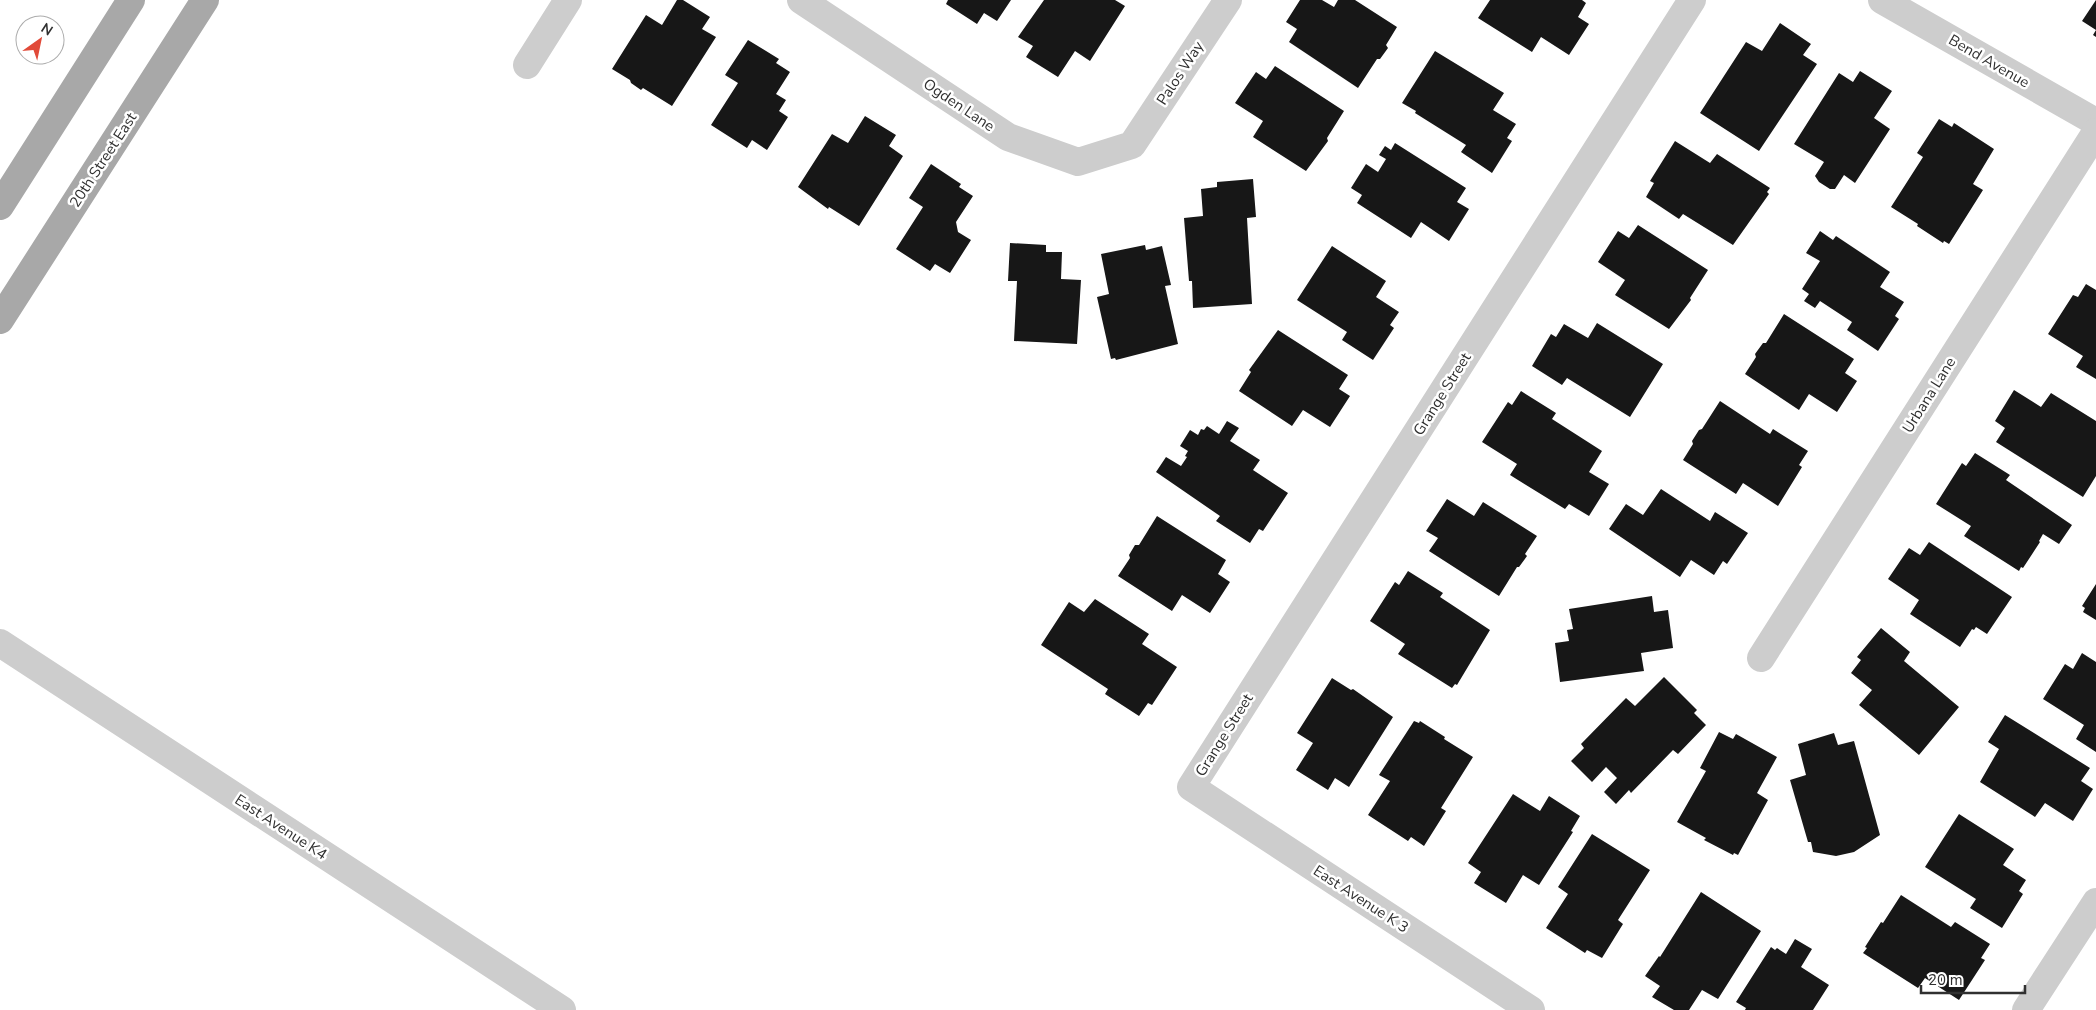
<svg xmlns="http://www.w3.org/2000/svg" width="2096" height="1010" font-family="'Nunito Sans',sans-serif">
<rect width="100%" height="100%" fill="#fff"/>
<g fill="#171717">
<path d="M 677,0 L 683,0 L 710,17 L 702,29 L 716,37 L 672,106 L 643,88 L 641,90 L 631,83 L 630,80 L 612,69 L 646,15 L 662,25 Z"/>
<path d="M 948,0 L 1011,0 L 997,21 L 984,13 L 977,24 L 946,4 Z"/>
<path d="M 1044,0 L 1115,0 L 1125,6 L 1090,61 L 1075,51 L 1058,77 L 1026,57 L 1033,46 L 1018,37 Z"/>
<path d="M 1300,0 L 1322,0 L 1334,7 L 1338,0 L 1355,0 L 1397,27 L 1386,45 L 1388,48 L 1380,59 L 1377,59 L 1358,88 L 1289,42 L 1297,29 L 1286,22 Z"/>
<path d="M 1490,0 L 1582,0 L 1586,3 L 1578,17 L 1589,24 L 1569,55 L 1541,37 L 1532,52 L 1478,18 Z"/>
<path d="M 2096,0 L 2096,37 L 2093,35 L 2096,30 L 2082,21 Z"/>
<path d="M 1780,23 L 1811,44 L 1803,55 L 1817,64 L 1759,151 L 1700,113 L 1746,42 L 1762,51 Z"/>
<path d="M 748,40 L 779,59 L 776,63 L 790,72 L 776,94 L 786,100 L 779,111 L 788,117 L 767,150 L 752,140 L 747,148 L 711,125 L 738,83 L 725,75 Z"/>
<path d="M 1435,51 L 1504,93 L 1493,110 L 1516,124 L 1507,138 L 1512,141 L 1492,173 L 1461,152 L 1466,145 L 1415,113 L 1416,111 L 1402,103 Z"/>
<path d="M 1275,66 L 1344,111 L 1327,138 L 1328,141 L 1306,171 L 1253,137 L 1263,121 L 1235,103 L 1256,72 L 1266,79 Z"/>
<path d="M 1860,71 L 1892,91 L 1874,118 L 1890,129 L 1855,183 L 1844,175 L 1835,189 L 1830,189 L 1819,182 L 1815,176 L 1824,162 L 1794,144 L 1839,73 L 1853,82 Z"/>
<path d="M 865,116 L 896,135 L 889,146 L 903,156 L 859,226 L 829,207 L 828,209 L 798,187 L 832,134 L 848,143 Z"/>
<path d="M 1939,119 L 1952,127 L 1954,123 L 1994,149 L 1973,184 L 1983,190 L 1949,244 L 1944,241 L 1943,243 L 1917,226 L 1918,224 L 1891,207 L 1923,157 L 1917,153 Z"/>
<path d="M 1675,141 L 1710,163 L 1717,154 L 1770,188 L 1767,192 L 1769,194 L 1733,245 L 1683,214 L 1679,219 L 1646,197 L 1654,183 L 1650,181 Z"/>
<path d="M 1395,143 L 1466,188 L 1457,202 L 1469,209 L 1449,241 L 1421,222 L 1411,238 L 1357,203 L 1362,195 L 1351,188 L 1366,164 L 1378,172 L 1386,159 L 1379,155 L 1385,146 L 1391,150 Z"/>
<path d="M 931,164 L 961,184 L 959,187 L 973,196 L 956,222 L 958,232 L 971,240 L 950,273 L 935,264 L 930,271 L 896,249 L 923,207 L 909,198 Z"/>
<path d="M 1253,179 L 1256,217 L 1247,218 L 1252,304 L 1193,308 L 1192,281 L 1189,281 L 1184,218 L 1203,216 L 1201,189 L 1217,187 L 1217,182 Z"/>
<path d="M 1638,225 L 1708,270 L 1690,298 L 1691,300 L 1669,329 L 1615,295 L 1625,280 L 1598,262 L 1618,231 L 1629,238 Z"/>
<path d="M 1820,231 L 1833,240 L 1836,236 L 1890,272 L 1880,287 L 1904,302 L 1895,316 L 1899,319 L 1878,351 L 1847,330 L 1852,322 L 1820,301 L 1815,308 L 1804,301 L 1809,294 L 1802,289 L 1820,261 L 1806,253 Z"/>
<path d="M 1010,243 L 1046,245 L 1046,252 L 1062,252 L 1061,279 L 1081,280 L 1077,344 L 1014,341 L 1017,281 L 1008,281 Z"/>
<path d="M 1145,245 L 1146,250 L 1162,246 L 1171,285 L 1165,286 L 1178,344 L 1116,360 L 1115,358 L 1111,359 L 1097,297 L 1109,294 L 1101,254 Z"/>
<path d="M 1332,246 L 1386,281 L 1376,297 L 1399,312 L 1390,325 L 1394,328 L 1373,360 L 1342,340 L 1347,332 L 1297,300 Z"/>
<path d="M 2086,284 L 2096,290 L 2096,379 L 2076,367 L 2083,356 L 2048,334 L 2073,295 L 2078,297 Z"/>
<path d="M 1784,314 L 1854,359 L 1845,373 L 1857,381 L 1837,412 L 1809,394 L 1799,410 L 1745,374 L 1756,357 L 1755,354 L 1763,343 L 1766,343 Z"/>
<path d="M 1597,323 L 1663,364 L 1630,417 L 1567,378 L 1562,385 L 1532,366 L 1551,334 L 1556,337 L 1564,324 L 1588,338 Z"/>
<path d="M 1278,330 L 1348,375 L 1339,389 L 1350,396 L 1330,427 L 1303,410 L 1292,426 L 1239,391 L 1251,372 L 1249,370 Z"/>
<path d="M 2014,390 L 2041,407 L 2051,393 L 2096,421 L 2096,476 L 2083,497 L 1996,442 L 2005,428 L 1995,421 Z"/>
<path d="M 1521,391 L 1556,413 L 1552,419 L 1602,451 L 1589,472 L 1609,484 L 1589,516 L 1569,504 L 1565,509 L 1510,475 L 1517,464 L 1482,442 L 1508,402 L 1512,405 Z"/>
<path d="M 1720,401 L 1770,434 L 1773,429 L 1808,451 L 1799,465 L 1802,467 L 1778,506 L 1743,483 L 1736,494 L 1683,460 L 1693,444 L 1692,441 L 1699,430 L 1702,429 Z"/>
<path d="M 1227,421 L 1239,428 L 1230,441 L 1260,460 L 1253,470 L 1288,493 L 1263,531 L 1259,529 L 1250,543 L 1216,521 L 1220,516 L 1156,472 L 1166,457 L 1181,466 L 1187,457 L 1185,456 L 1188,451 L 1180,446 L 1190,430 L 1198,435 L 1201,429 L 1204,430 L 1207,426 L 1219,434 Z"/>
<path d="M 1975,453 L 2010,475 L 2006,480 L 2072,525 L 2059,544 L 2043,534 L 2039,541 L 2040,542 L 2023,568 L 2021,567 L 2019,571 L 1964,536 L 1971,526 L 1936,504 L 1962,463 L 1966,466 Z"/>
<path d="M 1661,489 L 1710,521 L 1715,512 L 1748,533 L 1727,564 L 1723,561 L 1714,575 L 1691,560 L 1680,577 L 1609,529 L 1626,504 L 1643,515 Z"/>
<path d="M 1447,499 L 1474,516 L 1483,502 L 1537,536 L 1525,554 L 1527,556 L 1519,567 L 1517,567 L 1499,596 L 1429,551 L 1438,538 L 1426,531 Z"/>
<path d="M 1157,516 L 1226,560 L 1218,574 L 1230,582 L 1210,613 L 1182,595 L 1172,611 L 1118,576 L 1130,558 L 1129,555 L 1135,545 L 1139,545 Z"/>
<path d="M 1929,542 L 2012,597 L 1987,634 L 1976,627 L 1974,630 L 1972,629 L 1960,647 L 1910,614 L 1919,600 L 1888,579 L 1909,548 L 1920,555 Z"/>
<path d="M 1408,571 L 1443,593 L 1440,597 L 1490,630 L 1457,685 L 1455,684 L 1452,688 L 1398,654 L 1405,644 L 1370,621 L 1395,582 L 1399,585 Z"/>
<path d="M 2096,584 L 2096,620 L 2083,612 L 2085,608 L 2082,606 Z"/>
<path d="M 1652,596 L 1654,612 L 1668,610 L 1673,648 L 1641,653 L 1644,671 L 1560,682 L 1555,643 L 1569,641 L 1567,630 L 1573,629 L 1569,609 Z"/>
<path d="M 1095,599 L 1149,634 L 1142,644 L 1177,667 L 1152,705 L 1148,703 L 1139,716 L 1105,694 L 1108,689 L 1041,645 L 1069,602 L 1084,612 Z"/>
<path d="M 1881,628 L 1910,652 L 1904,661 L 1959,707 L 1919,755 L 1859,705 L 1872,690 L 1851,673 L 1861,660 L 1857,657 Z"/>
<path d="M 2082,653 L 2096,662 L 2096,752 L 2076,739 L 2084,725 L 2043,699 L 2065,664 L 2073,669 Z"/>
<path d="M 1664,677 L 1697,710 L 1694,713 L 1706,725 L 1678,754 L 1673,750 L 1631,793 L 1629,790 L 1616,804 L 1604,792 L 1617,778 L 1606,767 L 1592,782 L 1571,761 L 1584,748 L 1581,744 L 1626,698 L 1635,706 Z"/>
<path d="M 1332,678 L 1351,690 L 1353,689 L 1393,717 L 1349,787 L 1335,778 L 1328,790 L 1296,770 L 1313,743 L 1297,733 Z"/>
<path d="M 2005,715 L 2090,768 L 2081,781 L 2093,789 L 2073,821 L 2045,803 L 2035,817 L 1980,782 L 1999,749 L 1988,742 Z"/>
<path d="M 1414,721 L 1419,723 L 1420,721 L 1445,737 L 1444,739 L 1473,757 L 1441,808 L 1446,811 L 1424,846 L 1411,837 L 1408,841 L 1368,815 L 1390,781 L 1379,775 Z"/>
<path d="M 1719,732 L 1733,739 L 1736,734 L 1777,757 L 1757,793 L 1768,800 L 1738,855 L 1734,853 L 1733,855 L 1704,840 L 1706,838 L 1677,822 L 1706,771 L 1700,768 Z"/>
<path d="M 1834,733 L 1838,745 L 1854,741 L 1880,835 L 1854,852 L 1836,856 L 1813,852 L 1811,842 L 1808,842 L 1790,780 L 1806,775 L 1798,744 Z"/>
<path d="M 1513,794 L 1540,811 L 1549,796 L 1580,816 L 1571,831 L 1573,832 L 1539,885 L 1523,875 L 1506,903 L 1474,883 L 1481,872 L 1468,863 Z"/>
<path d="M 1959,814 L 2014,849 L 2003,865 L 2026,880 L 2019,891 L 2023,894 L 2002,928 L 1970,908 L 1976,899 L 1925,867 Z"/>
<path d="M 1592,834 L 1650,870 L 1618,920 L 1623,924 L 1602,958 L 1587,950 L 1585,953 L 1546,928 L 1568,894 L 1558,887 Z"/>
<path d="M 1701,892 L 1761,931 L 1718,999 L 1702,990 L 1689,1010 L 1674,1010 L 1652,997 L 1660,986 L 1645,976 L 1659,956 L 1660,957 Z"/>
<path d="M 1901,895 L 1951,927 L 1955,922 L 1990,944 L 1981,958 L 1985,960 L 1959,1000 L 1925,978 L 1918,988 L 1863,953 L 1867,948 L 1865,947 L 1881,922 L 1883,923 Z"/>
<path d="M 1795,939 L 1812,949 L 1801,967 L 1829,985 L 1813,1010 L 1745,1010 L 1746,1008 L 1736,1002 L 1771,947 L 1775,950 L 1777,948 L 1786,954 Z"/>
</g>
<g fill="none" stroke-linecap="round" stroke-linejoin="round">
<g stroke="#cdcdcd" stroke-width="28">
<path d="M 801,0 L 1008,137 L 1078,162 L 1132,145 L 1228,0"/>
<path d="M 1882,0 L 2096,122"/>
<path d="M 527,65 L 568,0"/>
<path d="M 0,643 L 562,1010"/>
<path d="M 1761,658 L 2096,132"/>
<path d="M 1531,1010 L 1191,787 L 1692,0"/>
<path d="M 2026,1010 L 2096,902"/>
</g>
<g stroke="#a8a8a8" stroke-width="28">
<path d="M 0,206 L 131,0"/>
<path d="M 0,320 L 205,0"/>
</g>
</g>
<g text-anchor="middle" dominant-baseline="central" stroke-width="5" stroke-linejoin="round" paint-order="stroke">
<g font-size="15" fill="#303030" stroke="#fff">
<text transform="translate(1989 61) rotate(30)">Bend Avenue</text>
<text transform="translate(1180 73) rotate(-57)">Palos Way</text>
<text transform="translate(959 105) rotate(34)">Ogden Lane</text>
<text transform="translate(103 160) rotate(-57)">20th Street East</text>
<text transform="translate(1442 394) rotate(-58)">Grange Street</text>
<text transform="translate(1929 395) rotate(-58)">Urbana Lane</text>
<text transform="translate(1224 735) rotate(-58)">Grange Street</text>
<text transform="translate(281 827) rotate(33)">East Avenue K4</text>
<text transform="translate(1361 899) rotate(33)">East Avenue K 3</text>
</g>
</g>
<g transform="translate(40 40) rotate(33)"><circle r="24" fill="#ffffff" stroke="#acacac"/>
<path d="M0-4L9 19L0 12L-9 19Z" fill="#e14a39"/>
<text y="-8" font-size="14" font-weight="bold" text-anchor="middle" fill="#303030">N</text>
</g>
<path d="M1921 985v8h104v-8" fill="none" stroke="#303030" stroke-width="2.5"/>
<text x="1928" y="985" font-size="15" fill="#303030" stroke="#ffffff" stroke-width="4" paint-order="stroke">20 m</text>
</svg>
